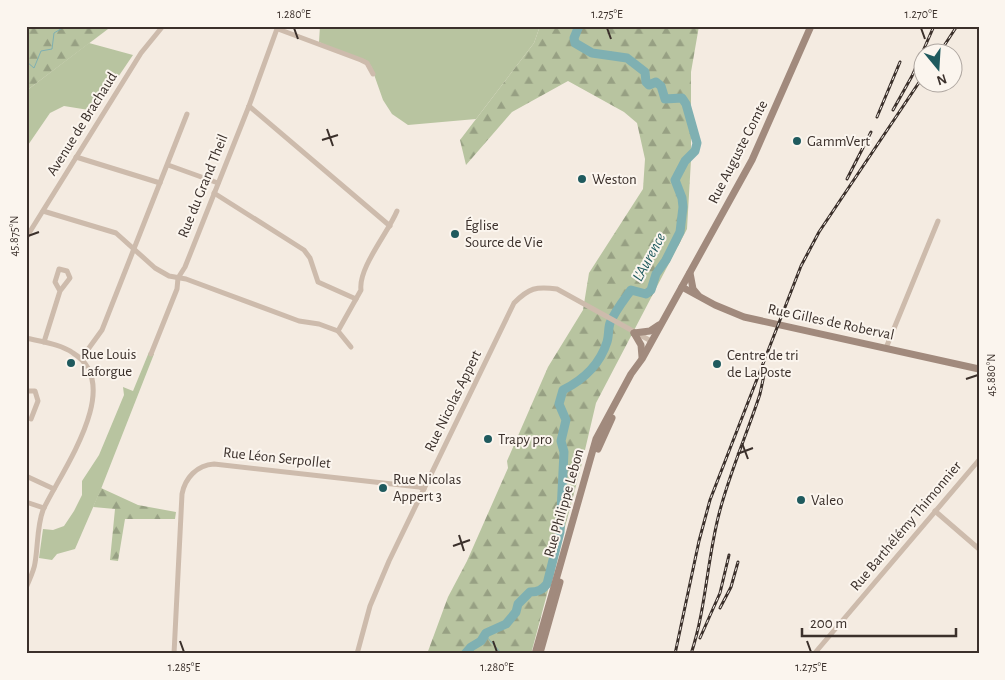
<svg xmlns="http://www.w3.org/2000/svg" width="1005" height="680" font-family="'Alegreya Sans',sans-serif">
<defs>
<pattern id="forest-firs" width="22" height="20" patternUnits="userSpaceOnUse" patternTransform="scale(1.25)"><rect width="22" height="20" fill="#b8c4a0"/><path d="M5 1l3.5 6h-7zM16 11l3.5 6h-7z" fill="#97a083"/></pattern>
</defs>
<rect width="100%" height="100%" fill="#f4ebe1"/>
<g fill="#b8c4a0">
<path d="M 320,26 L 540,26 L 534,43 L 476,119 L 408,125 L 392,114 L 383,100 L 371,66 L 319,42 Z"/>
<path d="M 89,43 L 133,55 L 95,111 L 64,106 L 50,113 L 26,148 L 26,91 Z"/>
<path d="M 149,352 L 154,354 L 101,489 L 75,549 L 57,554 L 52,560 L 39,558 L 43,529 L 53,530 L 64,526 L 74,511 L 82,495 L 82,481 L 99,455 L 124,395 L 123,387 L 133,391 Z"/>
</g>
<g fill="url(#forest-firs)">
<path d="M 26,26 L 112,26 L 26,91 Z"/>
<path d="M 540,26 L 699,26 L 691,72 L 691,160 L 687,229 L 596,403 L 581,467 L 531,654 L 427,654 L 448,597 L 467,561 L 508,468 L 507,461 L 548,367 L 583,310 L 589,273 L 643,189 L 645,159 L 637,123 L 624,112 L 568,81 L 512,112 L 466,165 L 460,140 L 534,43 Z"/>
<path d="M 101,488 L 138,505 L 176,512 L 175,519 L 125,519 L 118,561 L 110,560 L 115,509 L 93,507 Z"/>
</g>
<g fill="none" stroke-linecap="round" stroke-linejoin="round">
<g stroke="#7fb0b2" stroke-width="1">
<path d="M 26,64 L 27,62 L 34,68 L 41,51 L 52,49 L 54,33 L 66,26"/>
<path d="M 485,635 L 502,654"/>
</g>
<path stroke="#7fb0b2" stroke-width="9" d="M 465,654 L 471,647 L 481,641 L 486,633 L 506,624 L 516,612 L 518,604 L 530,592 C 538,592 542,590 547,584 L 560,532 L 564,452 L 561,441 L 566,420 L 559,404 L 563,390 C 583,380 600,364 607,342 C 609,336 608,329 610,323 C 615,311 623,301 631,290 L 646,294 L 651,290 L 656,274 L 666,260 L 680,232 L 683,207 L 682,198 L 675,180 L 685,161 L 695,151 L 697,143 L 686,104 L 682,98 L 665,99 L 661,86 L 656,82 L 649,85 L 646,82 L 645,72 L 627,58 L 592,53 L 575,43 L 574,38 L 579,26"/>
<g stroke="#cdbbac" stroke-width="5">
<path d="M 278,29 L 361,60 L 367,63 L 373,74"/>
<path d="M 249,106 L 390,226"/>
<path d="M 76,157 L 160,183"/>
<path d="M 168,165 L 218,183"/>
<path d="M 214,193 L 304,250 L 310,258 L 318,282 L 356,299"/>
<path d="M 43,211 L 116,233 L 155,268 L 169,276 L 186,279 L 299,321 L 319,324 L 338,331 L 361,290 C 358,268 388,233 397,211"/>
<path d="M 26,238 L 141,53 L 163,26"/>
<path d="M 338,331 L 351,347"/>
<path d="M 26,338 C 42,342 60,344 73,353 C 126,385 60,473 43,510 C 37,526 38,546 35,563 C 34,571 29,580 26,588"/>
<path d="M 44,342 L 60,291 L 70,278 L 67,271 L 59,269 L 55,282 L 60,291"/>
<path d="M 886,348 L 938,221"/>
<path d="M 151,354 L 177,289 L 178,278 L 185,267 L 249,106 L 278,26"/>
<path d="M 81,359 L 102,330 L 187,114"/>
<path d="M 26,391 L 35,391 L 38,401 L 31,419"/>
<path d="M 26,476 L 54,489"/>
<path d="M 26,502 L 44,508"/>
<path d="M 935,511 L 979,549"/>
<path d="M 174,654 L 182,494 C 185,478 197,465 214,464 L 419,487 L 424,489"/>
<path d="M 357,654 L 370,606 L 389,561 L 514,303 C 529,288 536,286 557,289 L 651,341"/>
<path d="M 814,654 L 979,460"/>
</g>
<g stroke="#a18a7d" stroke-width="7">
<path d="M 690,273 L 693,289 L 698,295"/>
<path d="M 682,287 L 715,305 L 744,317 L 979,369"/>
<path d="M 634,333 L 650,331 L 659,325"/>
<path d="M 634,333 L 641,345 L 642,357"/>
<path d="M 598,449 L 612,418"/>
<path d="M 540,653 L 560,582"/>
<path d="M 535,654 L 596,439 L 631,374 L 642,359 L 752,160 L 811,26"/>
</g>
<defs>
<g id="rail">
<path d="M 940,52 L 957,26"/>
<path d="M 893,110 L 912,76 L 934,26"/>
<path d="M 877,117 L 900,62"/>
<path d="M 847,179 L 871,132"/>
<path d="M 720,608 L 731,587 L 738,562"/>
<path d="M 700,638 L 720,593 L 729,555"/>
<path d="M 675,654 L 699,541 L 710,500 L 801,266 L 819,232 L 922,78"/>
<path d="M 691,654 C 706,609 707,560 719,514 C 729,474 747,434 760,394 L 764,375"/>
</g>
</defs>
<use href="#rail" stroke="#3b302b" stroke-width="3"/>
<use href="#rail" stroke="#fbf5ee" stroke-width="1" stroke-dasharray="4" stroke-linecap="butt"/>
</g>
<path fill="none" stroke="#3b302b" stroke-width="2" d="M 294,28 L 298,39M 607,28 L 611,39M 921,28 L 925,39M 327,129 L 333,146M 322,140 L 338,135M 28,236 L 39,232M 966,379 L 978,375M 742,443 L 748,459M 737,454 L 753,448M 459,535 L 464,551M 453,546 L 470,540M 180,641 L 184,652M 493,641 L 497,652M 807,641 L 811,652"/>
<g fill="#1f5a5e" stroke="#fbf5ee" stroke-width="2">
<circle cx="797" cy="141" r="5"/>
<circle cx="582" cy="179" r="5"/>
<circle cx="455" cy="234" r="5"/>
<circle cx="71" cy="363" r="5"/>
<circle cx="717" cy="364" r="5"/>
<circle cx="488" cy="439" r="5"/>
<circle cx="383" cy="488" r="5"/>
<circle cx="801" cy="500" r="5"/>
</g>
<g text-anchor="middle" dominant-baseline="central" stroke-width="4" stroke-linejoin="round" paint-order="stroke">
<g font-size="15" fill="#3b302b" stroke="#fbf5ee">
<text transform="translate(82 124) rotate(-58)">Avenue de Brachaud</text>
<text transform="translate(738 152) rotate(-63)">Rue Auguste Comte</text>
<text transform="translate(203 186) rotate(-68)">Rue du Grand Theil</text>
<text transform="translate(831 322) rotate(12)">Rue Gilles de Roberval</text>
<text transform="translate(453 401) rotate(-64)">Rue Nicolas Appert</text>
<text transform="translate(277 458) rotate(6)">Rue Léon Serpollet</text>
<text transform="translate(564 503) rotate(-74)">Rue Philippe Lebon</text>
<text transform="translate(906 526) rotate(-50)">Rue Barthélémy Thimonnier</text>
</g>
<g font-size="15" fill="#3b302b" stroke="#fbf5ee" text-anchor="start">
<text x="807" y="141">GammVert</text>
<text x="592" y="179">Weston</text>
<text x="465" y="225">Église<tspan x="465" dy="17">Source de Vie</tspan></text>
<text x="81" y="354">Rue Louis<tspan x="81" dy="17">Laforgue</tspan></text>
<text x="727" y="355">Centre de tri<tspan x="727" dy="17">de La Poste</tspan></text>
<text x="498" y="439">Trapy pro</text>
<text x="393" y="479">Rue Nicolas<tspan x="393" dy="17">Appert 3</tspan></text>
<text x="811" y="500">Valeo</text>
</g>
<g font-size="16" font-style="italic" fill="#1f5a5e" stroke="#fbf5ee">
<text transform="translate(649 257) rotate(-62)">L'Aurence</text>
</g>
</g>
<rect width="1005" height="680" fill="none" stroke="#fbf5ee" stroke-width="55"/>
<g transform="translate(938 68) rotate(162)"><circle r="24" fill="#fbf5ee" stroke="#aea6a0"/>
<path d="M0-4L9 19L0 12L-9 19Z" fill="#1f5a5e"/>
<text y="-8" font-size="14" font-weight="bold" text-anchor="middle" fill="#3b302b">N</text>
</g>
<path d="M802 628v8h154v-8" fill="none" stroke="#3b302b" stroke-width="2.5"/>
<text x="810" y="628" font-size="15" fill="#3b302b" stroke="#fbf5ee" stroke-width="4" paint-order="stroke">200 m</text>
<rect x="28" y="28" width="950" height="624" fill="none" stroke="#3b302b" stroke-width="2"/>
<g font-size="12" text-anchor="middle" fill="#3b302b">
<text x="294" y="18">1.280°E</text>
<text x="607" y="18">1.275°E</text>
<text x="921" y="18">1.270°E</text>
<text transform="translate(14 236) rotate(-90)" y="4">45.875°N</text>
<text transform="translate(991 375) rotate(-90)" y="4">45.880°N</text>
<text x="184" y="671">1.285°E</text>
<text x="497" y="671">1.280°E</text>
<text x="811" y="671">1.275°E</text>
</g>
</svg>
